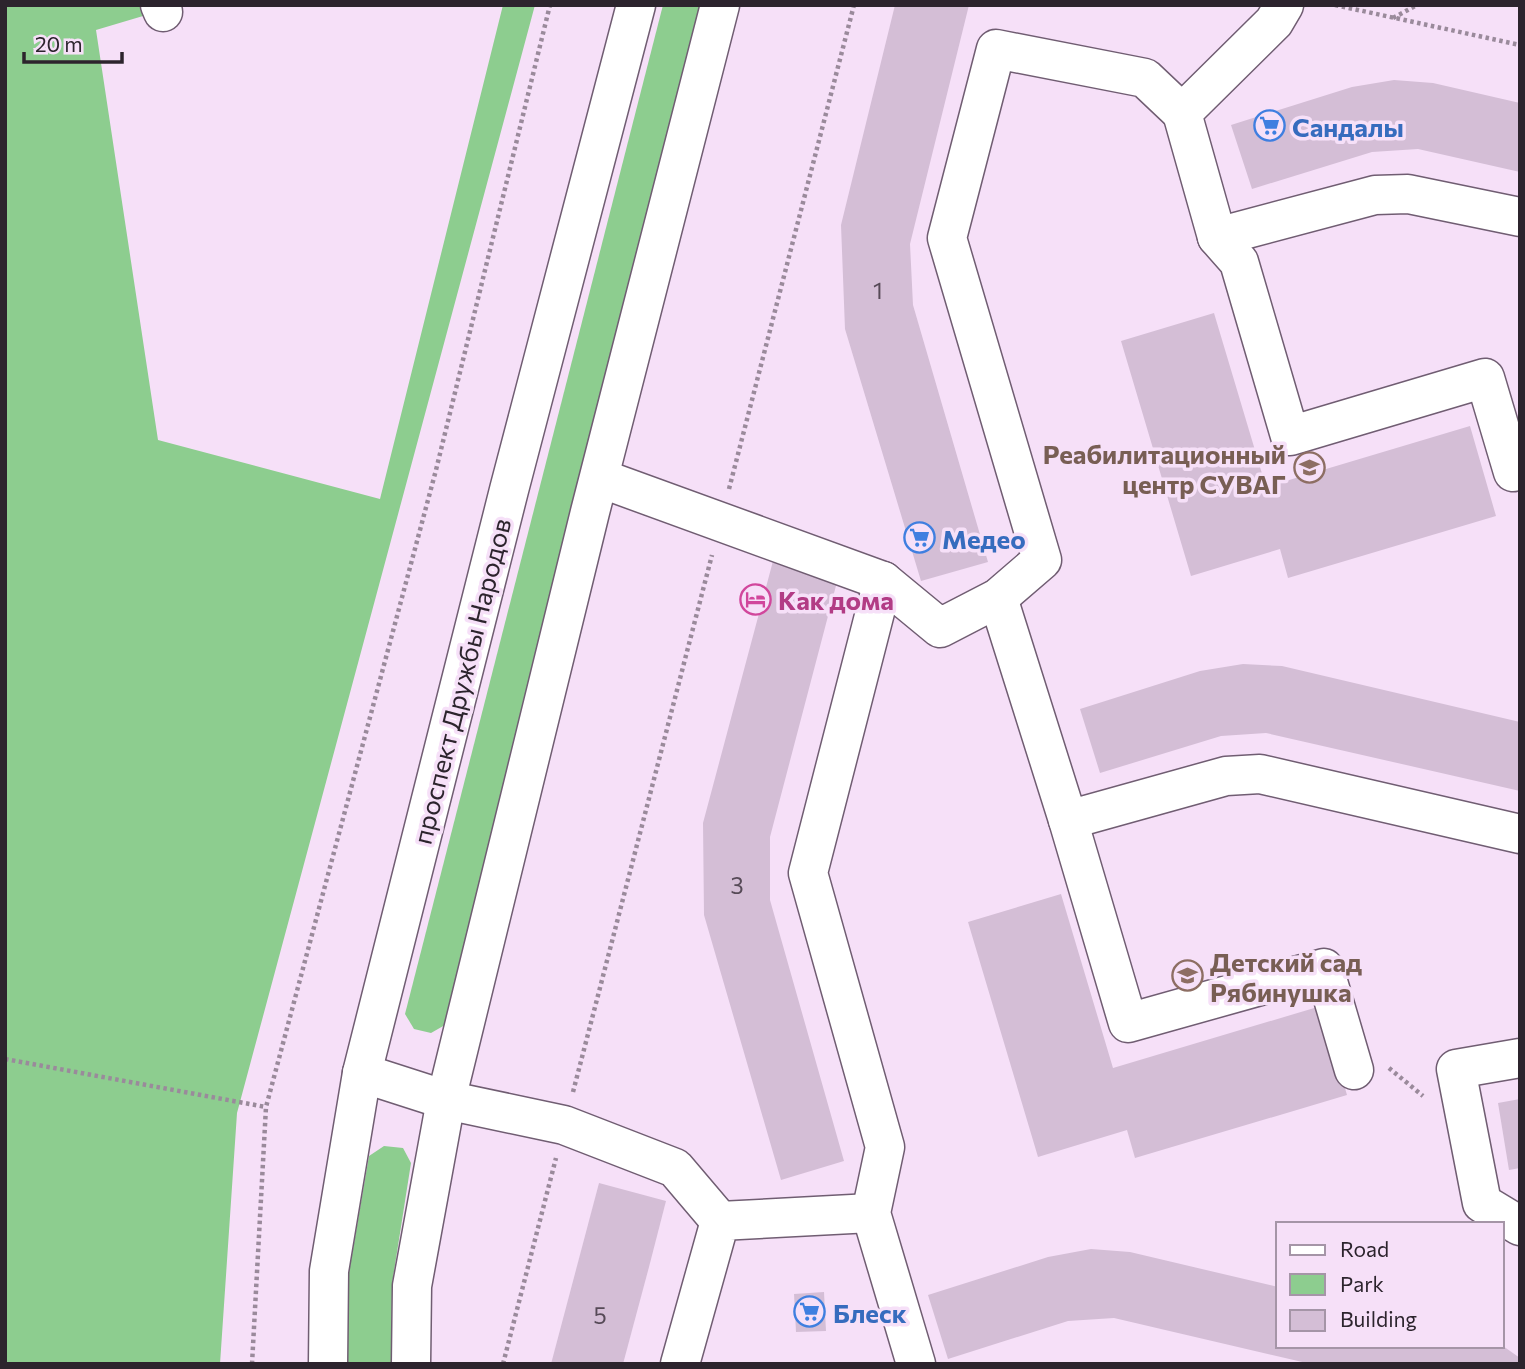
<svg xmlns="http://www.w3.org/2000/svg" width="1525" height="1369" font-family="Commissioner,sans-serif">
<rect width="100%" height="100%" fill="#f6e0f8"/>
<g fill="#8dcd8f">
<path d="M 5,5 L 180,5 L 96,30 L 158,440 L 380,499 L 503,5 L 535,5 L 237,1113 L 220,1364 L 5,1364 Z"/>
<path d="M 663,5 L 701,5 L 445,1025 L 431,1033 L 414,1029 L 405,1014 Z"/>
<path d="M 384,1146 L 403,1148 L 411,1163 L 392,1284 L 391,1364 L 347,1364 L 347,1284 L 369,1156 Z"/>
</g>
<g fill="#d4bed6">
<path d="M 895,5 L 969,5 L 910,244 L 913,305 L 988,562 L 921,581 L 845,329 L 841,225 Z"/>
<path d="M 1394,80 L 1433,83 L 1520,103 L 1520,172 L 1418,149 L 1372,152 L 1252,189 L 1231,125 L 1352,87 Z"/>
<path d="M 1214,313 L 1266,487 L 1470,426 L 1496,516 L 1288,578 L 1280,549 L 1191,576 L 1121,341 Z"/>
<path d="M 773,561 L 838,578 L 770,837 L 770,900 L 844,1161 L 781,1180 L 704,915 L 703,823 Z"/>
<path d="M 1243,664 L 1282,666 L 1520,722 L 1520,791 L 1266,733 L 1221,736 L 1100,773 L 1080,709 L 1200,671 Z"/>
<path d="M 1061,894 L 1113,1068 L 1321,1006 L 1347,1095 L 1135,1158 L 1127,1130 L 1038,1157 L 968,922 Z"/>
<path d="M 1520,1099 L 1520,1168 L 1509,1170 L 1498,1103 Z"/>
<path d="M 599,1183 L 666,1201 L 649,1267 L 623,1364 L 551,1364 Z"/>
<path d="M 1091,1249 L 1130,1252 L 1278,1287 L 1278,1346 L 1503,1346 L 1520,1358 L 1520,1364 L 1311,1364 L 1114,1318 L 1068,1321 L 948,1359 L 928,1295 L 1048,1257 Z"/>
<path d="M 824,1292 L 826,1331 L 796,1332 L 794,1294 Z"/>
</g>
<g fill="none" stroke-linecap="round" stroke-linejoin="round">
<defs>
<g id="minor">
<path d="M 160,5 L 163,12"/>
<path d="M 1284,5 L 1274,22 L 1182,113 L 1217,237 L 1239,262 L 1290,436 L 1485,378 L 1513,472"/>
<path d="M 1217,237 L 1375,195 L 1408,194 L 1520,217"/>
<path d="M 600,478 L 883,581 L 940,628 L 998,598 L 1042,560 L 947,238 L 996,49 L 1145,78 L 1182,113"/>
<path d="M 883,581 L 808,873 L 885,1147 L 871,1213 L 916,1364"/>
<path d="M 998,598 L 1068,820 L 1226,776 L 1260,774 L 1520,834"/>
<path d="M 1068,820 L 1128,1023 L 1324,968 L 1354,1070"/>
<path d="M 1520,1058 L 1456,1069 L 1482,1203 L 1520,1226"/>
<path d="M 362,1073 L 446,1100 L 564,1125 L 675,1168 L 720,1221"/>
<path d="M 328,1364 L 329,1271 L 362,1073 L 509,490 L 636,5"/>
<path d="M 411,1364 L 412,1286 L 446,1100 L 590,512 L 720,5"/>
<path d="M 680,1364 L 720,1221 L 871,1213"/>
</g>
</defs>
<use href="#minor" stroke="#705d72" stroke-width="41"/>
<g stroke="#9a8a9b" stroke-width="4.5" stroke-dasharray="3.5 3.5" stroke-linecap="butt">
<path d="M 1335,5 L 1520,45"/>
<path d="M 1393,18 L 1417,5"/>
<path d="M 729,489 L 854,5"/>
<path d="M 5,1059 L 266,1107"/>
<path d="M 1389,1068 L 1423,1096"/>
<path d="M 573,1092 L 712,555"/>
<path d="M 252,1364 L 266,1107 L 436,470 L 550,5"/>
<path d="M 503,1364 L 556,1158"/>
</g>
<use href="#minor" stroke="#fff" stroke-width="38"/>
</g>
<defs>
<symbol id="supermarket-ring" viewBox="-11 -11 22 22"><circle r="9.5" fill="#f6e0f8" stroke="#3f7fe0" stroke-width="1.5"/><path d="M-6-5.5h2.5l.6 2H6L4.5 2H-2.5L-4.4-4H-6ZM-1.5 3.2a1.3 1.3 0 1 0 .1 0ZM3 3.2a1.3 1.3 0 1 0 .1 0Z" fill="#3f7fe0"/></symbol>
<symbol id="school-ring" viewBox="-11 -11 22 22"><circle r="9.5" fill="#f6e0f8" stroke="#8d6e63" stroke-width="1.5"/><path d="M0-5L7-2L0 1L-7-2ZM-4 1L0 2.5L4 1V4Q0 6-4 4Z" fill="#8d6e63"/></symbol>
<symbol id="hotel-ring" viewBox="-11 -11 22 22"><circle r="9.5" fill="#f6e0f8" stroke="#d1479c" stroke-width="1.5"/><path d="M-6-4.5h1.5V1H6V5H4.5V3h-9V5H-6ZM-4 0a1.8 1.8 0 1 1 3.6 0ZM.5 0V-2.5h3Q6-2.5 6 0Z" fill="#d1479c"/></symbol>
</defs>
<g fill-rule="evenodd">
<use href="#supermarket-ring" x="1252" y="108" width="35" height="35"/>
<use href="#school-ring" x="1292" y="450" width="35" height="35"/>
<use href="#supermarket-ring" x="902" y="520" width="35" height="35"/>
<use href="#hotel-ring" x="738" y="582" width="35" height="35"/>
<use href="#school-ring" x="1170" y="958" width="35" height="35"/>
<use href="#supermarket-ring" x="792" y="1294" width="35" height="35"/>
</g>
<g text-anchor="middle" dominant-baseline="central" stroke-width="7" stroke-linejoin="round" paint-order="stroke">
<g font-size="23" fill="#564a57">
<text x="878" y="290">1</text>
<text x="737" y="885">3</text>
<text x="600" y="1315">5</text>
</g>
<g font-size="26" font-weight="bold" fill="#366cbe" stroke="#f6e0f8" text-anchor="start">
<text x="1292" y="126">Сандалы</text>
<text x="942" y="538">Медео</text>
<text x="833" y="1312">Блеск</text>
</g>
<g font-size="26" font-weight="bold" fill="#785e54" stroke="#f6e0f8" text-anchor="end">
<text x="1286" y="453">Реабилитационный<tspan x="1286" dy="30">центр СУВАГ</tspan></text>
<text x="1210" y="961" text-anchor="start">Детский сад<tspan x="1210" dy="30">Рябинушка</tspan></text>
</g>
<g font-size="26" font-weight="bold" fill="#b23c85" stroke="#f6e0f8" text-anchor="start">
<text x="778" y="599">Как дома</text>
</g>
<g font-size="26" fill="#2c242d" stroke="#f6e0f8">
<text transform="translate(461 681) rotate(-76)">проспект Дружбы Народов</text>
</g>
</g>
<rect width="1525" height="1369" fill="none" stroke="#2c242d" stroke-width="14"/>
<rect x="1276" y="1222" width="228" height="126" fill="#f6e0f8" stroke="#a595a7" stroke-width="2"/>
<rect x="1290" y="1245" width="35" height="10" fill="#ffffff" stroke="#a595a7" stroke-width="2"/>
<text x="1340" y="1257" font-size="21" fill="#2c242d">Road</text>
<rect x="1290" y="1274" width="35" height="21" fill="#8dcd8f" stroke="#a595a7" stroke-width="2"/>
<text x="1340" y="1292" font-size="21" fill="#2c242d">Park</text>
<rect x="1290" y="1310" width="35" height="21" fill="#d4bed6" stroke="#a595a7" stroke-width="2"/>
<text x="1340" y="1327" font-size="21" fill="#2c242d">Building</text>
<path d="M24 52v10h98v-10" fill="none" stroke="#2c242d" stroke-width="3.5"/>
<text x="35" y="52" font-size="21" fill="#2c242d" stroke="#f6e0f8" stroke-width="5" paint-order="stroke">20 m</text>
</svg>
